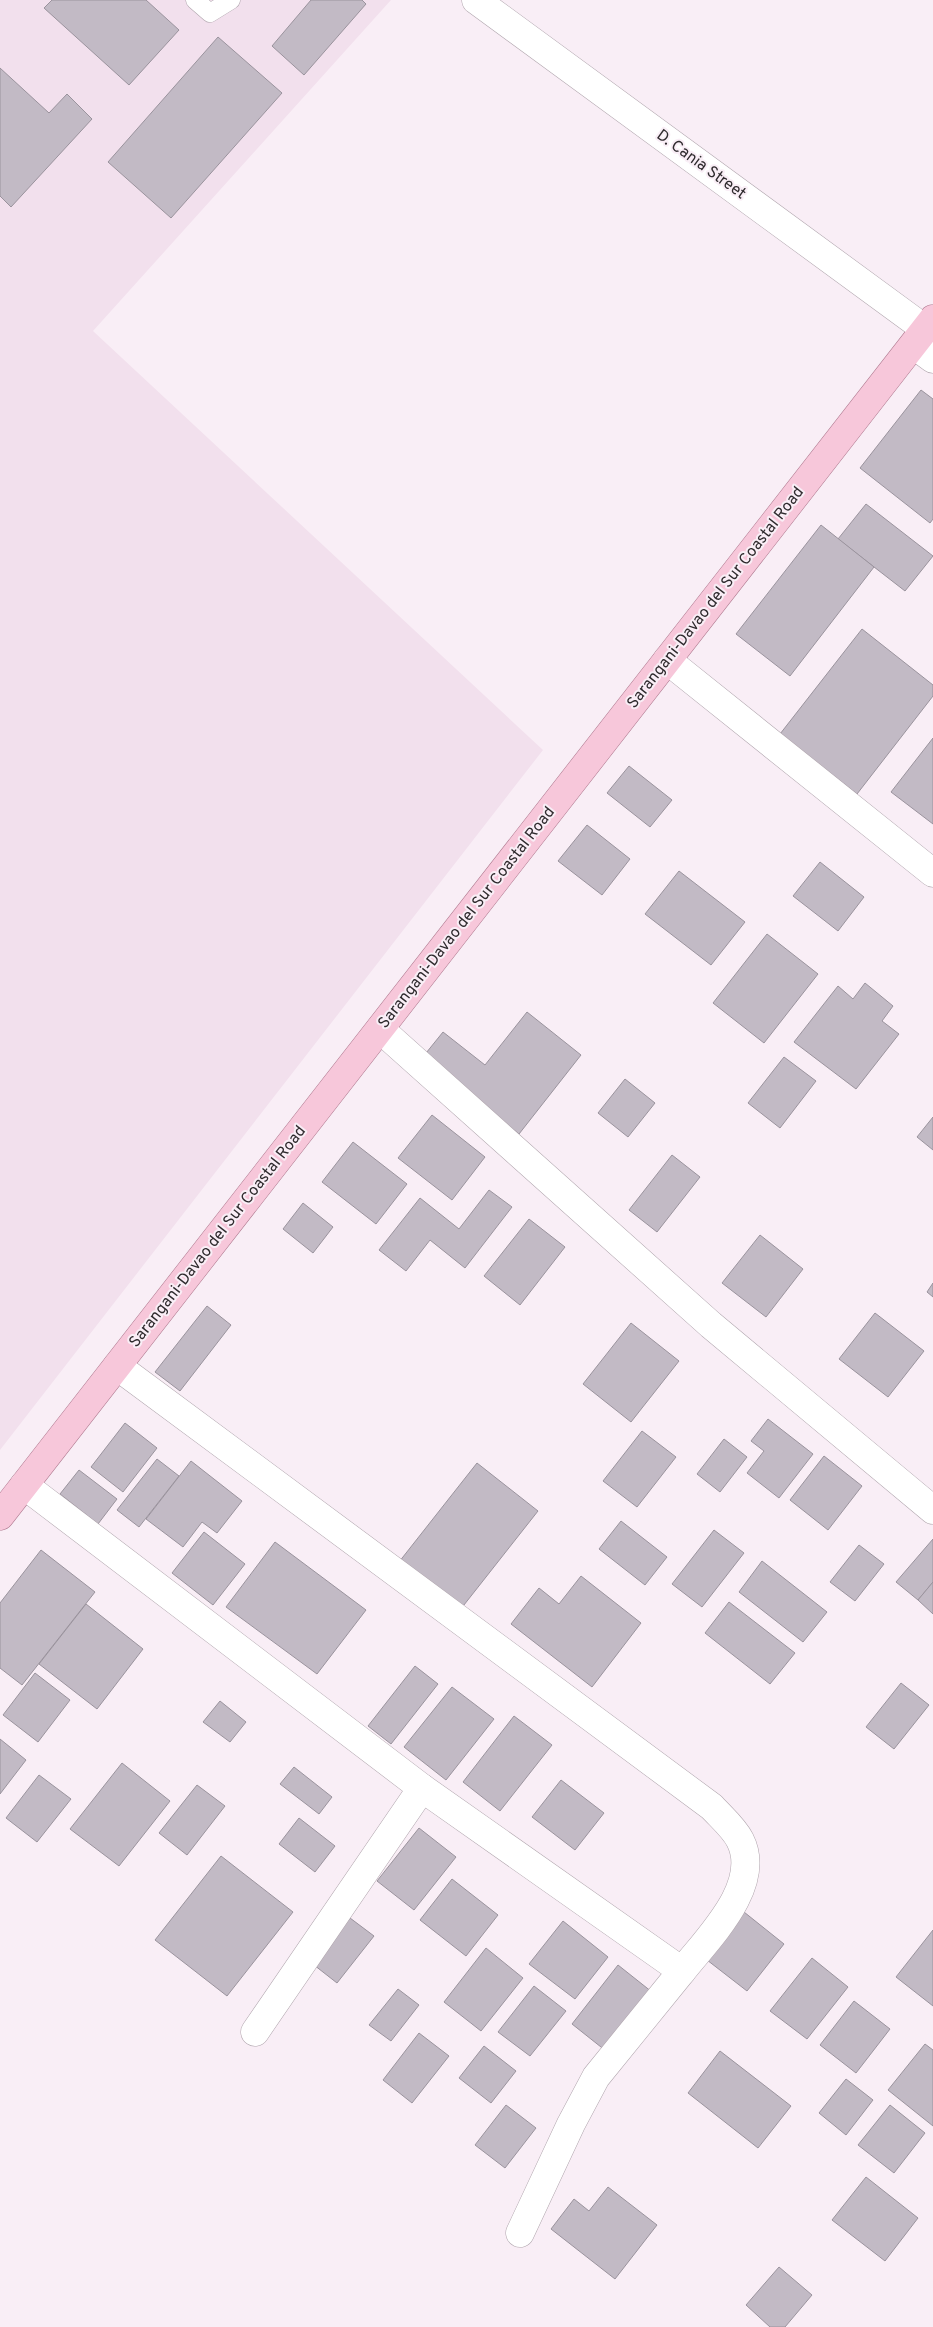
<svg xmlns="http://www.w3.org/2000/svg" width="933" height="2327" font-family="Overpass,sans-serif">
<rect width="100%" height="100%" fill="#f9eef6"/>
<path fill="#f2e0ed" d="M 0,0 L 391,0 L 93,331 L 543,750 L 0,1450 Z"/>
<g fill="#c2bac5" stroke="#9a939d">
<path d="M 52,0 L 146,0 L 179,30 L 129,85 L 44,8 Z"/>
<path d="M 311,0 L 362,0 L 366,4 L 304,75 L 272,46 Z"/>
<path d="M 218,37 L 282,93 L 171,218 L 108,162 Z"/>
<path d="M 0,68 L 49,113 L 67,94 L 92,119 L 11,207 L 0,196 Z"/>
<path d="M 921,390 L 933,399 L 933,519 L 930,523 L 860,468 Z"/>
<path d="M 866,504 L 933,556 L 905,591 L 838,539 Z"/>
<path d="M 821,525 L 874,567 L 790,676 L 736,634 Z"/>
<path d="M 862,629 L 933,685 L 933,696 L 857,794 L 780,734 Z"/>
<path d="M 933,738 L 933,824 L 891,792 Z"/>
<path d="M 629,766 L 672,800 L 650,827 L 607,793 Z"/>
<path d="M 587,825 L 630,859 L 602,895 L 558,861 Z"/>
<path d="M 820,862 L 864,897 L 838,931 L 793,896 Z"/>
<path d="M 679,871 L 745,922 L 711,965 L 645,914 Z"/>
<path d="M 767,934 L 818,974 L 764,1043 L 713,1003 Z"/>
<path d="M 865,983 L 893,1006 L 882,1021 L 899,1034 L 856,1089 L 794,1042 L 838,986 L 853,999 Z"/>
<path d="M 527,1012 L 581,1055 L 519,1134 L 422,1058 L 443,1032 L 485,1065 Z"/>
<path d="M 784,1057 L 816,1081 L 780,1128 L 748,1103 Z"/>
<path d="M 625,1079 L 655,1103 L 628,1137 L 598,1113 Z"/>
<path d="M 432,1115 L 485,1157 L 452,1200 L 398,1158 Z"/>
<path d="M 933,1117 L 933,1150 L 917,1137 Z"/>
<path d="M 353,1142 L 407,1184 L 376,1224 L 322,1182 Z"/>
<path d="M 672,1155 L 700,1177 L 657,1232 L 629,1210 Z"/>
<path d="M 489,1190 L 512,1207 L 465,1268 L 430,1240 L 406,1271 L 379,1250 L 420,1198 L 459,1229 Z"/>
<path d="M 303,1203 L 333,1227 L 313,1253 L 283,1229 Z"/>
<path d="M 529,1219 L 565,1247 L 520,1305 L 484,1276 Z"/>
<path d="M 760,1235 L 803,1269 L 766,1317 L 722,1283 Z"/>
<path d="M 933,1283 L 933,1297 L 927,1292 Z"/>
<path d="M 207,1306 L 231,1325 L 180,1391 L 155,1372 Z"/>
<path d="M 875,1313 L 924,1351 L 888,1397 L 839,1359 Z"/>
<path d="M 631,1323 L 679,1361 L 631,1422 L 583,1384 Z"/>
<path d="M 768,1419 L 813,1454 L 779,1498 L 747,1473 L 764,1451 L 751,1441 Z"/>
<path d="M 125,1423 L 157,1448 L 123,1492 L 91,1467 Z"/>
<path d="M 642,1431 L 676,1457 L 637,1507 L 603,1481 Z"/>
<path d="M 724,1439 L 747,1457 L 720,1492 L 697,1474 Z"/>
<path d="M 824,1456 L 862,1486 L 828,1530 L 790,1500 Z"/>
<path d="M 157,1459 L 179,1476 L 139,1527 L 117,1510 Z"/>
<path d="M 191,1461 L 242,1501 L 217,1533 L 202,1522 L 183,1547 L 146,1519 Z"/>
<path d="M 477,1463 L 538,1511 L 460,1610 L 399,1562 Z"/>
<path d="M 79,1470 L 117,1499 L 98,1524 L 60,1494 Z"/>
<path d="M 621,1521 L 667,1557 L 645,1585 L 599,1549 Z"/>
<path d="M 714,1530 L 744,1553 L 702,1607 L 672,1584 Z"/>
<path d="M 204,1532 L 245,1564 L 213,1605 L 172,1573 Z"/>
<path d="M 933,1539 L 933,1582 L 918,1600 L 896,1582 Z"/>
<path d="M 275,1542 L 366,1610 L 317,1674 L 226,1607 Z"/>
<path d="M 859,1545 L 884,1564 L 855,1601 L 830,1582 Z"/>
<path d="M 41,1550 L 95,1592 L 22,1685 L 0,1668 L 0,1603 Z"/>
<path d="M 762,1561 L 827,1612 L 803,1642 L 739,1592 Z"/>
<path d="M 581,1576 L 641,1623 L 592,1687 L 511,1624 L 539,1588 L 559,1604 Z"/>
<path d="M 933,1582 L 933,1614 L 918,1600 Z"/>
<path d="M 729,1602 L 795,1653 L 770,1684 L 705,1633 Z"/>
<path d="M 86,1604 L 143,1649 L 97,1709 L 39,1664 Z"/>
<path d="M 415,1666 L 438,1684 L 391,1744 L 368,1726 Z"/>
<path d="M 35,1673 L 70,1700 L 38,1742 L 3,1715 Z"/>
<path d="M 901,1683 L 929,1705 L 894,1749 L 866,1727 Z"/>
<path d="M 452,1687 L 494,1719 L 446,1780 L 404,1747 Z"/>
<path d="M 220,1701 L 246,1722 L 230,1742 L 203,1722 Z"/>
<path d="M 514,1716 L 552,1745 L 500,1811 L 463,1782 Z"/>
<path d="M 0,1739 L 26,1760 L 0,1794 Z"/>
<path d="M 122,1763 L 170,1801 L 119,1866 L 70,1829 Z"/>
<path d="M 294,1767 L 332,1797 L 319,1814 L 280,1784 Z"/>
<path d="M 39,1775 L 71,1799 L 37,1842 L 6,1818 Z"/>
<path d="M 561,1780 L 604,1813 L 575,1850 L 532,1817 Z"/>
<path d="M 197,1785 L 225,1806 L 187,1855 L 159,1833 Z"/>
<path d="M 299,1818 L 335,1846 L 315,1872 L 279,1844 Z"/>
<path d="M 419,1828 L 456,1857 L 414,1910 L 377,1881 Z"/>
<path d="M 221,1856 L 293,1912 L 227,1996 L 155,1940 Z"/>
<path d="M 452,1879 L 498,1915 L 466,1956 L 420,1920 Z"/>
<path d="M 744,1912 L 784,1944 L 747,1991 L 707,1960 Z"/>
<path d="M 350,1918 L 374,1936 L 337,1983 L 314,1965 Z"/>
<path d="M 563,1921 L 608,1957 L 575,1999 L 529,1964 Z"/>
<path d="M 933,1930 L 933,2006 L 896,1977 Z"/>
<path d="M 486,1948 L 523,1978 L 481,2031 L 444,2002 Z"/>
<path d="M 812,1958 L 848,1987 L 807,2039 L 770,2011 Z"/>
<path d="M 618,1965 L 652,1992 L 606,2051 L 572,2024 Z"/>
<path d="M 534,1986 L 566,2011 L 530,2056 L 498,2032 Z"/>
<path d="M 398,1989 L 419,2005 L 391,2041 L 369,2025 Z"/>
<path d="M 854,2001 L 890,2029 L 856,2073 L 820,2045 Z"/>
<path d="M 419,2033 L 449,2056 L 412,2103 L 383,2080 Z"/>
<path d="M 925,2044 L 933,2050 L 933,2126 L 888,2090 Z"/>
<path d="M 484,2046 L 516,2071 L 491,2103 L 459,2078 Z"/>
<path d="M 720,2051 L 791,2106 L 758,2148 L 688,2093 Z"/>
<path d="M 846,2079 L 873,2100 L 846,2135 L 819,2113 Z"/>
<path d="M 506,2105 L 536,2128 L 505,2168 L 475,2145 Z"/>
<path d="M 890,2105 L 925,2133 L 894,2173 L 858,2145 Z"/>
<path d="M 866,2177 L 918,2218 L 885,2261 L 832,2220 Z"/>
<path d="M 608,2187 L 657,2225 L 615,2279 L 551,2229 L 574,2199 L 589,2211 Z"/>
<path d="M 779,2267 L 812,2295 L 785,2327 L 770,2327 L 746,2305 Z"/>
</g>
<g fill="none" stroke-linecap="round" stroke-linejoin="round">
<defs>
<path id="lane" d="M 195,0 L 210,13 L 231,0"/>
<g id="street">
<path d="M 476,0 L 925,329"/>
<path d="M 914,345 L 933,359"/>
<path d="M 667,660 L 933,873"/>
<path d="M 380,1029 L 711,1325 L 933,1510"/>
<path d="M 117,1366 L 712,1807 C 721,1817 734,1828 740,1840 C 763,1885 708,1938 682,1971"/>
<path d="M 24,1485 L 422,1788 L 682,1971 L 596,2077 L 571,2124 L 520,2233"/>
<path d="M 255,2032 L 422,1788"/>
</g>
<path id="primary" d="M 0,1516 L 933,319"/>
</defs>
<use href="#lane" stroke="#b0a5ad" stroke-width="19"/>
<use href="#street" stroke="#b0a5ad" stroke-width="29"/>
<use href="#primary" stroke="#ae788e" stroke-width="29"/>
<use href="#lane" stroke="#fff" stroke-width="18"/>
<use href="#street" stroke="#fff" stroke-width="28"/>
<use href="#primary" stroke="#f7c7da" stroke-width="28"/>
</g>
<g text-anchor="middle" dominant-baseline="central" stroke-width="4" stroke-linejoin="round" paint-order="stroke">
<g font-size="16" fill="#2f2b2e" stroke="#f9eef6">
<text transform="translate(701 165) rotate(36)">D. Cania Street</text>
<text transform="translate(716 598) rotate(-52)">Sarangani-Davao del Sur Coastal Road</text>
<text transform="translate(467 918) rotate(-52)">Sarangani-Davao del Sur Coastal Road</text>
<text transform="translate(218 1237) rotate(-52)">Sarangani-Davao del Sur Coastal Road</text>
</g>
</g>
</svg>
